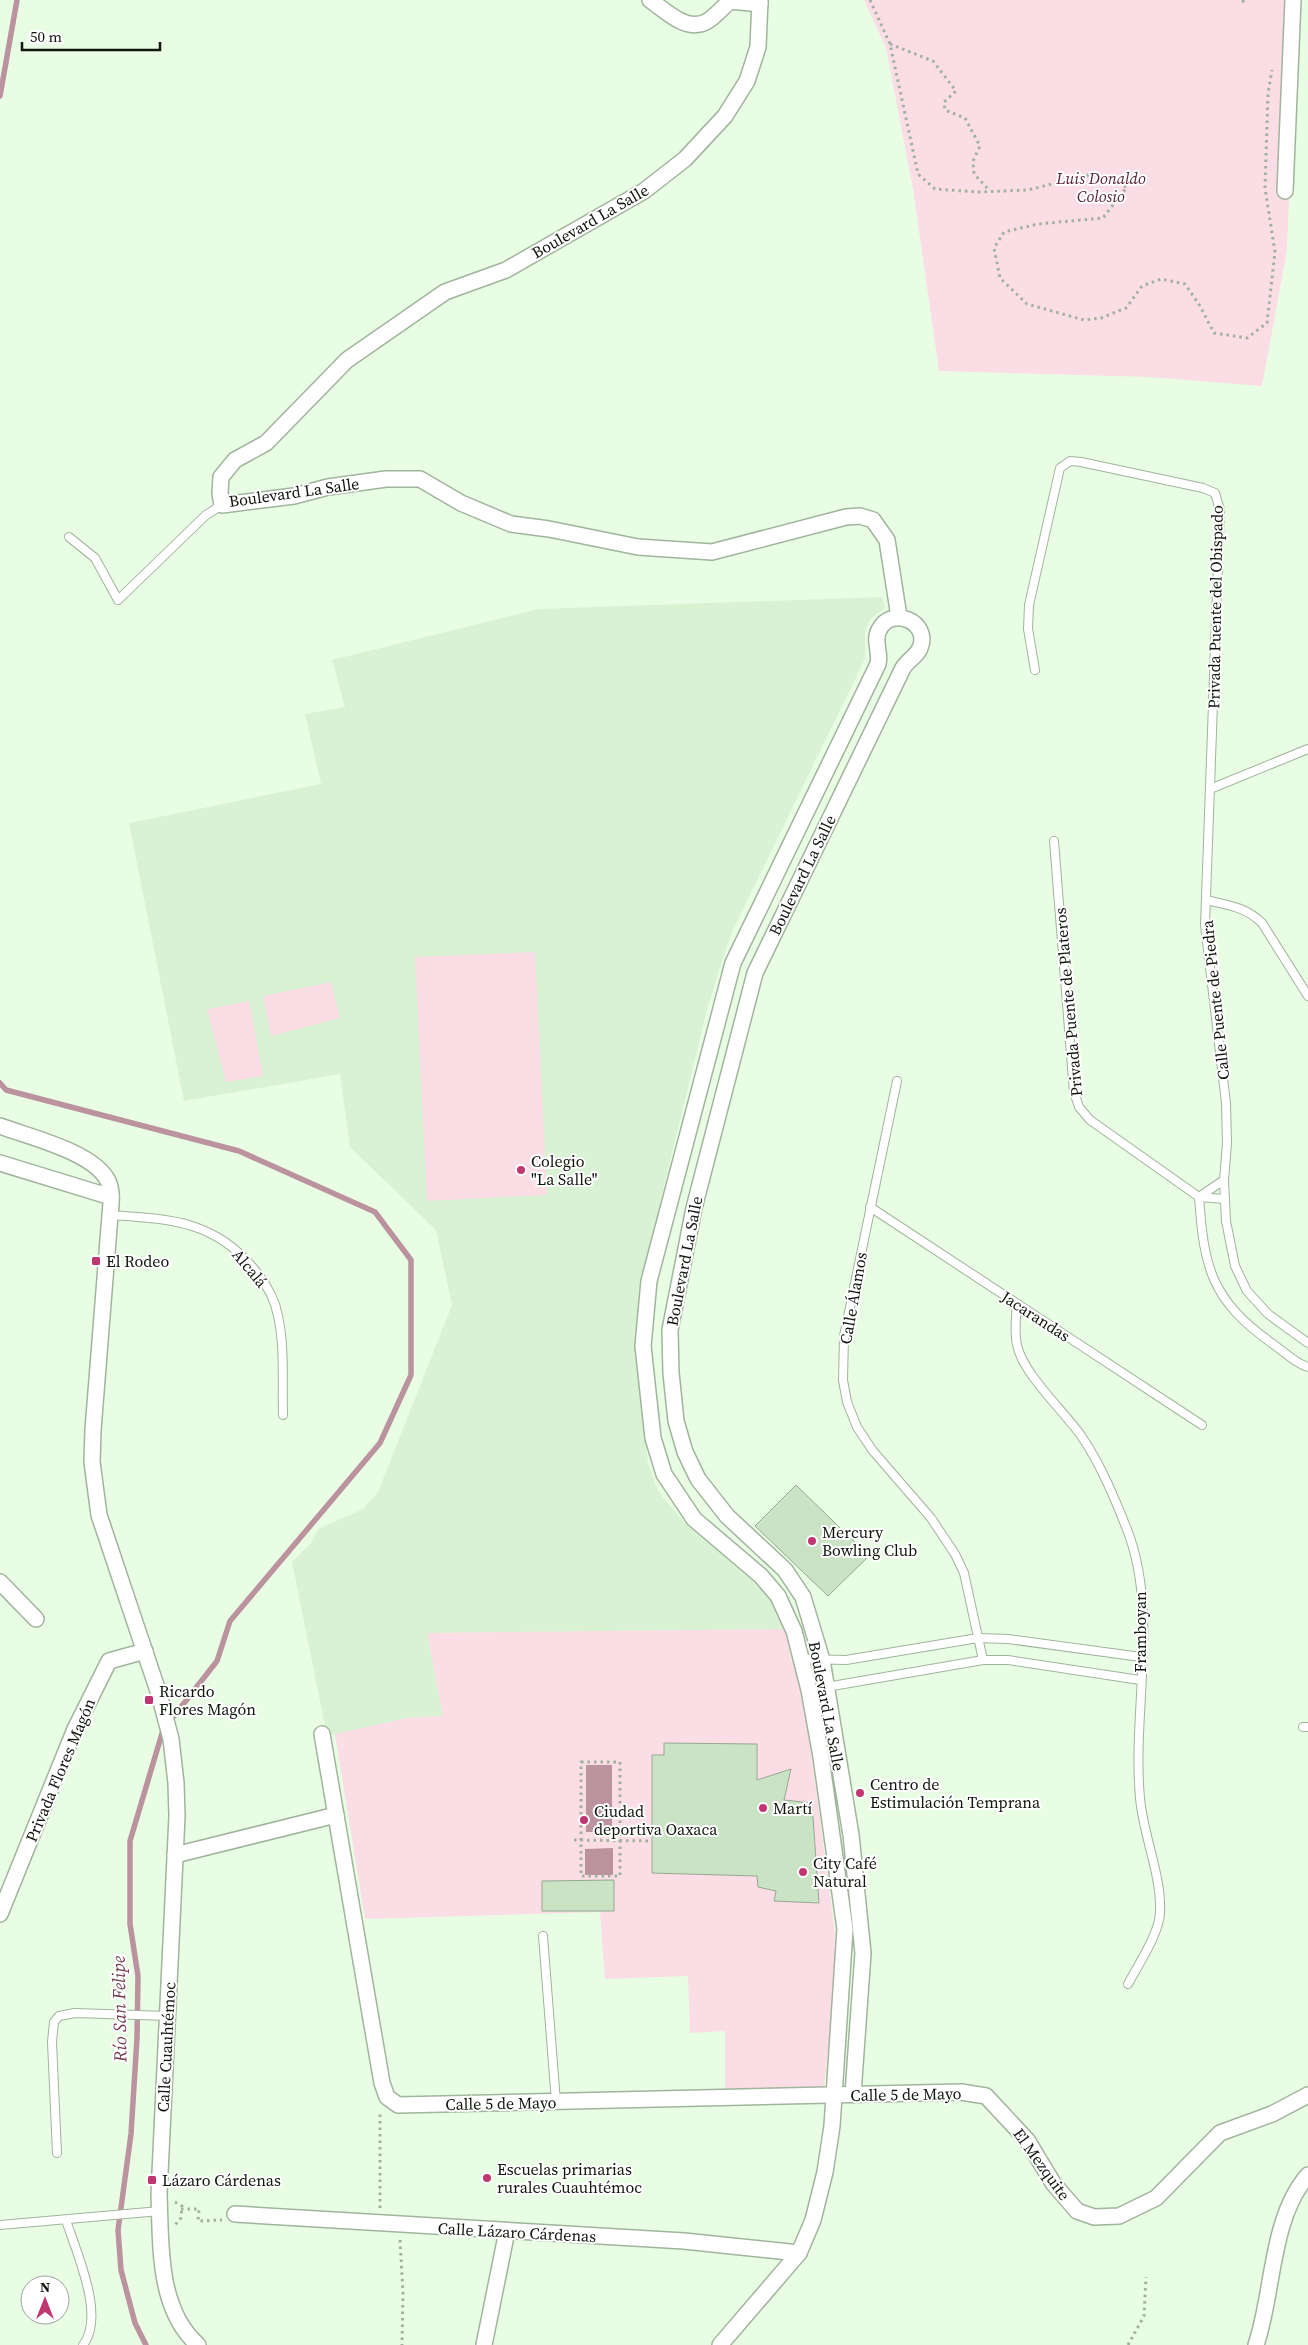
<svg xmlns="http://www.w3.org/2000/svg" width="1308" height="2345" font-family="'Source Serif 4',serif">
<rect width="100%" height="100%" fill="#e9fde5"/>
<path fill="#d9f2d4" d="M 882,597 L 885,608 L 871,618 L 865,631 L 865,659 L 732,932 L 722,961 L 707,1010 L 662,1194 L 650,1254 L 639,1353 L 642,1420 L 648,1462 L 656,1486 L 664,1499 L 687,1525 L 759,1585 L 776,1605 L 785,1629 L 427,1633 L 443,1716 L 407,1718 L 327,1736 L 292,1562 L 311,1543 L 318,1529 L 363,1509 L 378,1492 L 452,1305 L 436,1230 L 350,1147 L 340,1074 L 184,1101 L 129,823 L 321,784 L 305,714 L 345,707 L 332,660 L 538,609 Z"/>
<g fill="#fadde5">
<path d="M 864,0 L 1297,0 L 1287,250 L 1262,386 L 1149,377 L 939,371 L 913,189 L 886,48 Z"/>
<path d="M 535,952 L 547,1195 L 427,1201 L 415,957 Z"/>
<path d="M 331,982 L 340,1018 L 271,1036 L 263,996 Z"/>
<path d="M 249,1001 L 263,1076 L 226,1082 L 207,1009 Z"/>
<path d="M 785,1629 L 791,1659 L 802,1684 L 838,1955 L 824,2087 L 725,2089 L 725,2031 L 690,2033 L 688,1976 L 605,1979 L 600,1912 L 365,1919 L 335,1734 L 407,1718 L 443,1716 L 427,1633 Z"/>
</g>
<g fill="#ba939f">
<rect x="586" y="1765" width="26" height="67"/>
<path d="M 613,1848 L 613,1875 L 585,1875 L 585,1849 Z"/>
</g>
<g fill="none" stroke-linecap="round" stroke-linejoin="round">
<g stroke="#ba939f" stroke-width="5.5">
<path d="M 0,96 L 17,0"/>
<path d="M 0,1083 L 6,1090 L 239,1151 L 375,1212 L 411,1260 L 411,1375 L 380,1443 L 230,1621 L 217,1661 L 163,1730 L 130,1841 L 130,1924 L 138,1976 L 137,2038 L 131,2134 L 118,2230 L 121,2270 L 135,2323 L 146,2345"/>
</g>
</g>
<g fill="#cae3c5" stroke="#96a892">
<path d="M 796,1485 L 869,1556 L 828,1596 L 755,1526 Z"/>
<path d="M 664,1743 L 757,1744 L 757,1780 L 791,1769 L 784,1800 L 812,1803 L 819,1903 L 774,1901 L 776,1891 L 758,1887 L 757,1876 L 652,1873 L 652,1755 L 664,1755 Z"/>
<path d="M 614,1880 L 614,1911 L 542,1911 L 542,1881 Z"/>
</g>
<g fill="none" stroke-linecap="round" stroke-linejoin="round">
<defs>
<g id="service">
<path d="M 69,537 L 95,558 L 118,600 L 206,515 L 222,505"/>
<path d="M 1035,670 L 1028,629 L 1029,605 L 1060,468 L 1070,461 L 1081,462 L 1203,488 L 1215,493 L 1220,510 L 1205,925 L 1226,1103 L 1227,1143 L 1224,1180 L 1226,1221 L 1235,1266 L 1247,1291 L 1268,1314 L 1308,1343"/>
<path d="M 1210,789 L 1308,749"/>
<path d="M 1054,841 L 1074,1092 L 1079,1107 L 1090,1120 L 1199,1197 L 1224,1199"/>
<path d="M 1206,900 C 1228,905 1246,907 1262,923 L 1308,996"/>
<path d="M 897,1081 L 844,1336 L 843,1380 L 847,1402 L 857,1427 L 873,1451 L 931,1518 L 955,1554 L 964,1573 L 983,1660"/>
<path d="M 1224,1180 L 1199,1197 C 1204,1268 1211,1300 1273,1344 C 1283,1351 1296,1364 1308,1367"/>
<path d="M 870,1207 L 1202,1425"/>
<path d="M 110,1215 C 169,1219 214,1220 254,1269 C 265,1282 275,1299 278,1316 C 285,1347 282,1382 283,1415"/>
<path d="M 1017,1304 C 1016,1317 1014,1331 1017,1345 C 1023,1374 1064,1411 1082,1437 C 1101,1465 1115,1499 1128,1532 C 1159,1614 1132,1712 1140,1798 C 1143,1835 1162,1876 1160,1913 C 1159,1934 1138,1965 1128,1984"/>
<path d="M 802,1659 L 846,1660 L 978,1638 L 1008,1639 L 1141,1657"/>
<path d="M 809,1690 L 983,1660 L 1008,1660 L 1140,1680"/>
<path d="M 1303,1727 L 1308,1727"/>
<path d="M 543,1936 L 556,2102"/>
<path d="M 57,2153 L 52,2042 L 54,2022 L 59,2016 L 75,2013 L 168,2016"/>
<path d="M 66,2220 C 76,2252 106,2316 83,2345"/>
<path d="M 0,2225 L 160,2211"/>
</g>
<g id="minor">
<path d="M 650,0 C 666,11 686,32 706,22 C 715,17 723,7 730,1 L 760,4"/>
<path d="M 760,0 L 758,47 L 747,81 L 725,116 L 685,159 L 644,191 L 506,270 L 445,292 L 347,360 L 266,443 L 235,460 L 221,477 L 220,493 L 222,505 L 294,496 L 328,487 L 386,479 L 420,479 L 461,503 L 511,524 L 549,529 L 638,547 L 712,552 L 846,517 L 860,516 L 873,520 L 887,540 L 899,617"/>
<path d="M 1285,191 L 1293,0"/>
<path d="M 0,1126 C 29,1137 94,1152 108,1181 C 113,1192 111,1204 110,1215 L 93,1430 L 92,1462 L 99,1515 L 159,1694 L 171,1739 L 176,1783 L 177,1816 L 159,2194 C 161,2243 157,2309 198,2345"/>
<path d="M 0,1163 L 111,1197"/>
<path d="M 0,1582 L 36,1619"/>
<path d="M 322,1734 L 382,2083 L 387,2097 L 398,2105 L 961,2092 L 986,2096 L 1027,2140 L 1053,2183 L 1077,2211 L 1094,2217 L 1119,2216 L 1156,2198 L 1220,2133 L 1272,2114 L 1308,2095"/>
<path d="M 175,1855 L 336,1815"/>
<path d="M 0,1914 L 75,1729 L 109,1661 L 145,1651"/>
<path d="M 235,2214 L 684,2241 L 799,2253"/>
<path d="M 484,2345 L 507,2231"/>
<path d="M 720,2345 L 799,2253 L 813,2220 L 825,2172 L 832,2126 L 845,1929 L 821,1757 L 809,1690 L 794,1631 L 778,1596 L 761,1576 L 694,1519 L 664,1474 L 653,1438 L 643,1346 L 649,1281 L 733,963 L 878,664 C 881,652 873,641 879,630 C 891,605 931,622 920,648 C 917,656 908,660 903,668 L 755,973 L 694,1208 L 670,1330 L 671,1373 L 676,1421 L 685,1452 L 698,1479 L 727,1516 L 785,1570 L 803,1597 L 822,1660 L 851,1835 L 863,1953 L 853,2094"/>
<path d="M 1256,2345 C 1274,2292 1270,2219 1308,2175"/>
</g>
</defs>
<use href="#service" stroke="#a1b49d" stroke-width="10"/>
<use href="#minor" stroke="#a1b49d" stroke-width="18"/>
<g stroke="#a1b19e" stroke-width="3" stroke-dasharray="2.5 4" stroke-linecap="butt">
<path d="M 870,0 L 890,44 L 918,174 L 935,189 L 978,192 L 1028,190 L 1088,175 L 1127,187 L 1103,218 L 1038,224 L 1004,232 L 994,248 L 1000,278 L 1027,304 L 1084,320 L 1101,318 L 1126,308 L 1142,286 L 1161,279 L 1185,284 L 1200,306 L 1214,333 L 1247,338 L 1267,323 L 1275,252 L 1265,188 L 1268,93 L 1272,70"/>
<path d="M 1243,0 L 1244,6"/>
<path d="M 890,44 L 933,61 L 956,91 L 944,102 L 945,110 L 965,118 L 980,146 L 973,161 L 974,174 L 990,191"/>
<rect x="581" y="1762" width="39" height="114"/>
<path d="M 574,1840 L 652,1841"/>
<path d="M 175,2202 L 182,2206 L 181,2218 L 175,2225"/>
<path d="M 380,2208 L 380,2112"/>
<path d="M 181,2209 L 199,2209 L 198,2221 L 222,2220"/>
<path d="M 400,2240 L 403,2293 L 402,2345"/>
<path d="M 1128,2345 L 1144,2316 L 1146,2277"/>
</g>
<use href="#service" stroke="#fff" stroke-width="8"/>
<use href="#minor" stroke="#fff" stroke-width="15"/>
</g>
<g fill="#c03670" stroke="#fff" stroke-width="2">
<circle cx="521" cy="1170" r="5"/>
<rect x="91" y="1256" width="10" height="10" rx="2.5"/>
<circle cx="812" cy="1541" r="5"/>
<rect x="144" y="1695" width="10" height="10" rx="2.5"/>
<circle cx="860" cy="1793" r="5"/>
<circle cx="763" cy="1808" r="5"/>
<circle cx="584" cy="1820" r="5"/>
<circle cx="803" cy="1872" r="5"/>
<circle cx="487" cy="2178" r="5"/>
<rect x="147" y="2175" width="10" height="10" rx="2.5"/>
</g>
<g text-anchor="middle" dominant-baseline="central" stroke-width="4" stroke-linejoin="round" paint-order="stroke">
<g font-size="16" font-style="italic" fill="#582537" stroke="#fff">
<text x="1101" y="178">Luis Donaldo<tspan x="1101" dy="18">Colosio</tspan></text>
</g>
<g font-size="16" fill="#10160e" stroke="#fff">
<text transform="translate(590 221) rotate(-30)">Boulevard La Salle</text>
<text transform="translate(294 492) rotate(-8)">Boulevard La Salle</text>
<text transform="translate(1215 607) rotate(-89)">Privada Puente del Obispado</text>
<text transform="translate(802 875) rotate(-64)">Boulevard La Salle</text>
<text transform="translate(1215 1000) rotate(-96)">Calle Puente de Piedra</text>
<text transform="translate(1068 1002) rotate(-95)">Privada Puente de Plateros</text>
<text transform="translate(684 1261) rotate(-79)">Boulevard La Salle</text>
<text transform="translate(250 1268) rotate(50)">Alcalá</text>
<text transform="translate(853 1298) rotate(-80)">Calle Álamos</text>
<text transform="translate(1036 1316) rotate(33)">Jacarandas</text>
<text transform="translate(1140 1632) rotate(-90)">Framboyan</text>
<text transform="translate(827 1706) rotate(79)">Boulevard La Salle</text>
<text transform="translate(60 1770) rotate(-67)">Privada Flores Magón</text>
<text transform="translate(166 2047) rotate(-87)">Calle Cuauhtémoc</text>
<text transform="translate(906 2094) rotate(-1)">Calle 5 de Mayo</text>
<text transform="translate(501 2103) rotate(-1)">Calle 5 de Mayo</text>
<text transform="translate(1042 2164) rotate(54)">El Mezquite</text>
<text transform="translate(517 2232) rotate(3)">Calle Lázaro Cárdenas</text>
</g>
<g font-size="16" fill="#10160e" stroke="#fff" text-anchor="start">
<text x="531" y="1161">Colegio<tspan x="531" dy="18">"La Salle"</tspan></text>
<text x="106" y="1261">El Rodeo</text>
<text x="822" y="1532">Mercury<tspan x="822" dy="18">Bowling Club</tspan></text>
<text x="159" y="1691">Ricardo<tspan x="159" dy="18">Flores Magón</tspan></text>
<text x="870" y="1784">Centro de<tspan x="870" dy="18">Estimulación Temprana</tspan></text>
<text x="773" y="1808">Martí</text>
<text x="594" y="1811">Ciudad<tspan x="594" dy="18">deportiva Oaxaca</tspan></text>
<text x="813" y="1863">City Café<tspan x="813" dy="18">Natural</tspan></text>
<text x="497" y="2169">Escuelas primarias<tspan x="497" dy="18">rurales Cuauhtémoc</tspan></text>
<text x="162" y="2180">Lázaro Cárdenas</text>
</g>
<g font-size="18" font-style="italic" fill="#723c4e" stroke="#fff">
<text transform="translate(119 2009) rotate(-91)">Río San Felipe</text>
</g>
</g>
<g transform="translate(45 2300)"><circle r="24" fill="#ffffff" stroke="#9fa29f"/>
<path d="M0-4L9 19L0 12L-9 19Z" fill="#c03670"/>
<text y="-8" font-size="14" font-weight="bold" text-anchor="middle" fill="#10160e">N</text>
</g>
<path d="M22 42v8h138v-8" fill="none" stroke="#10160e" stroke-width="2.5"/>
<text x="30" y="42" font-size="15" fill="#10160e" stroke="#ffffff" stroke-width="4" paint-order="stroke">50 m</text>
</svg>
